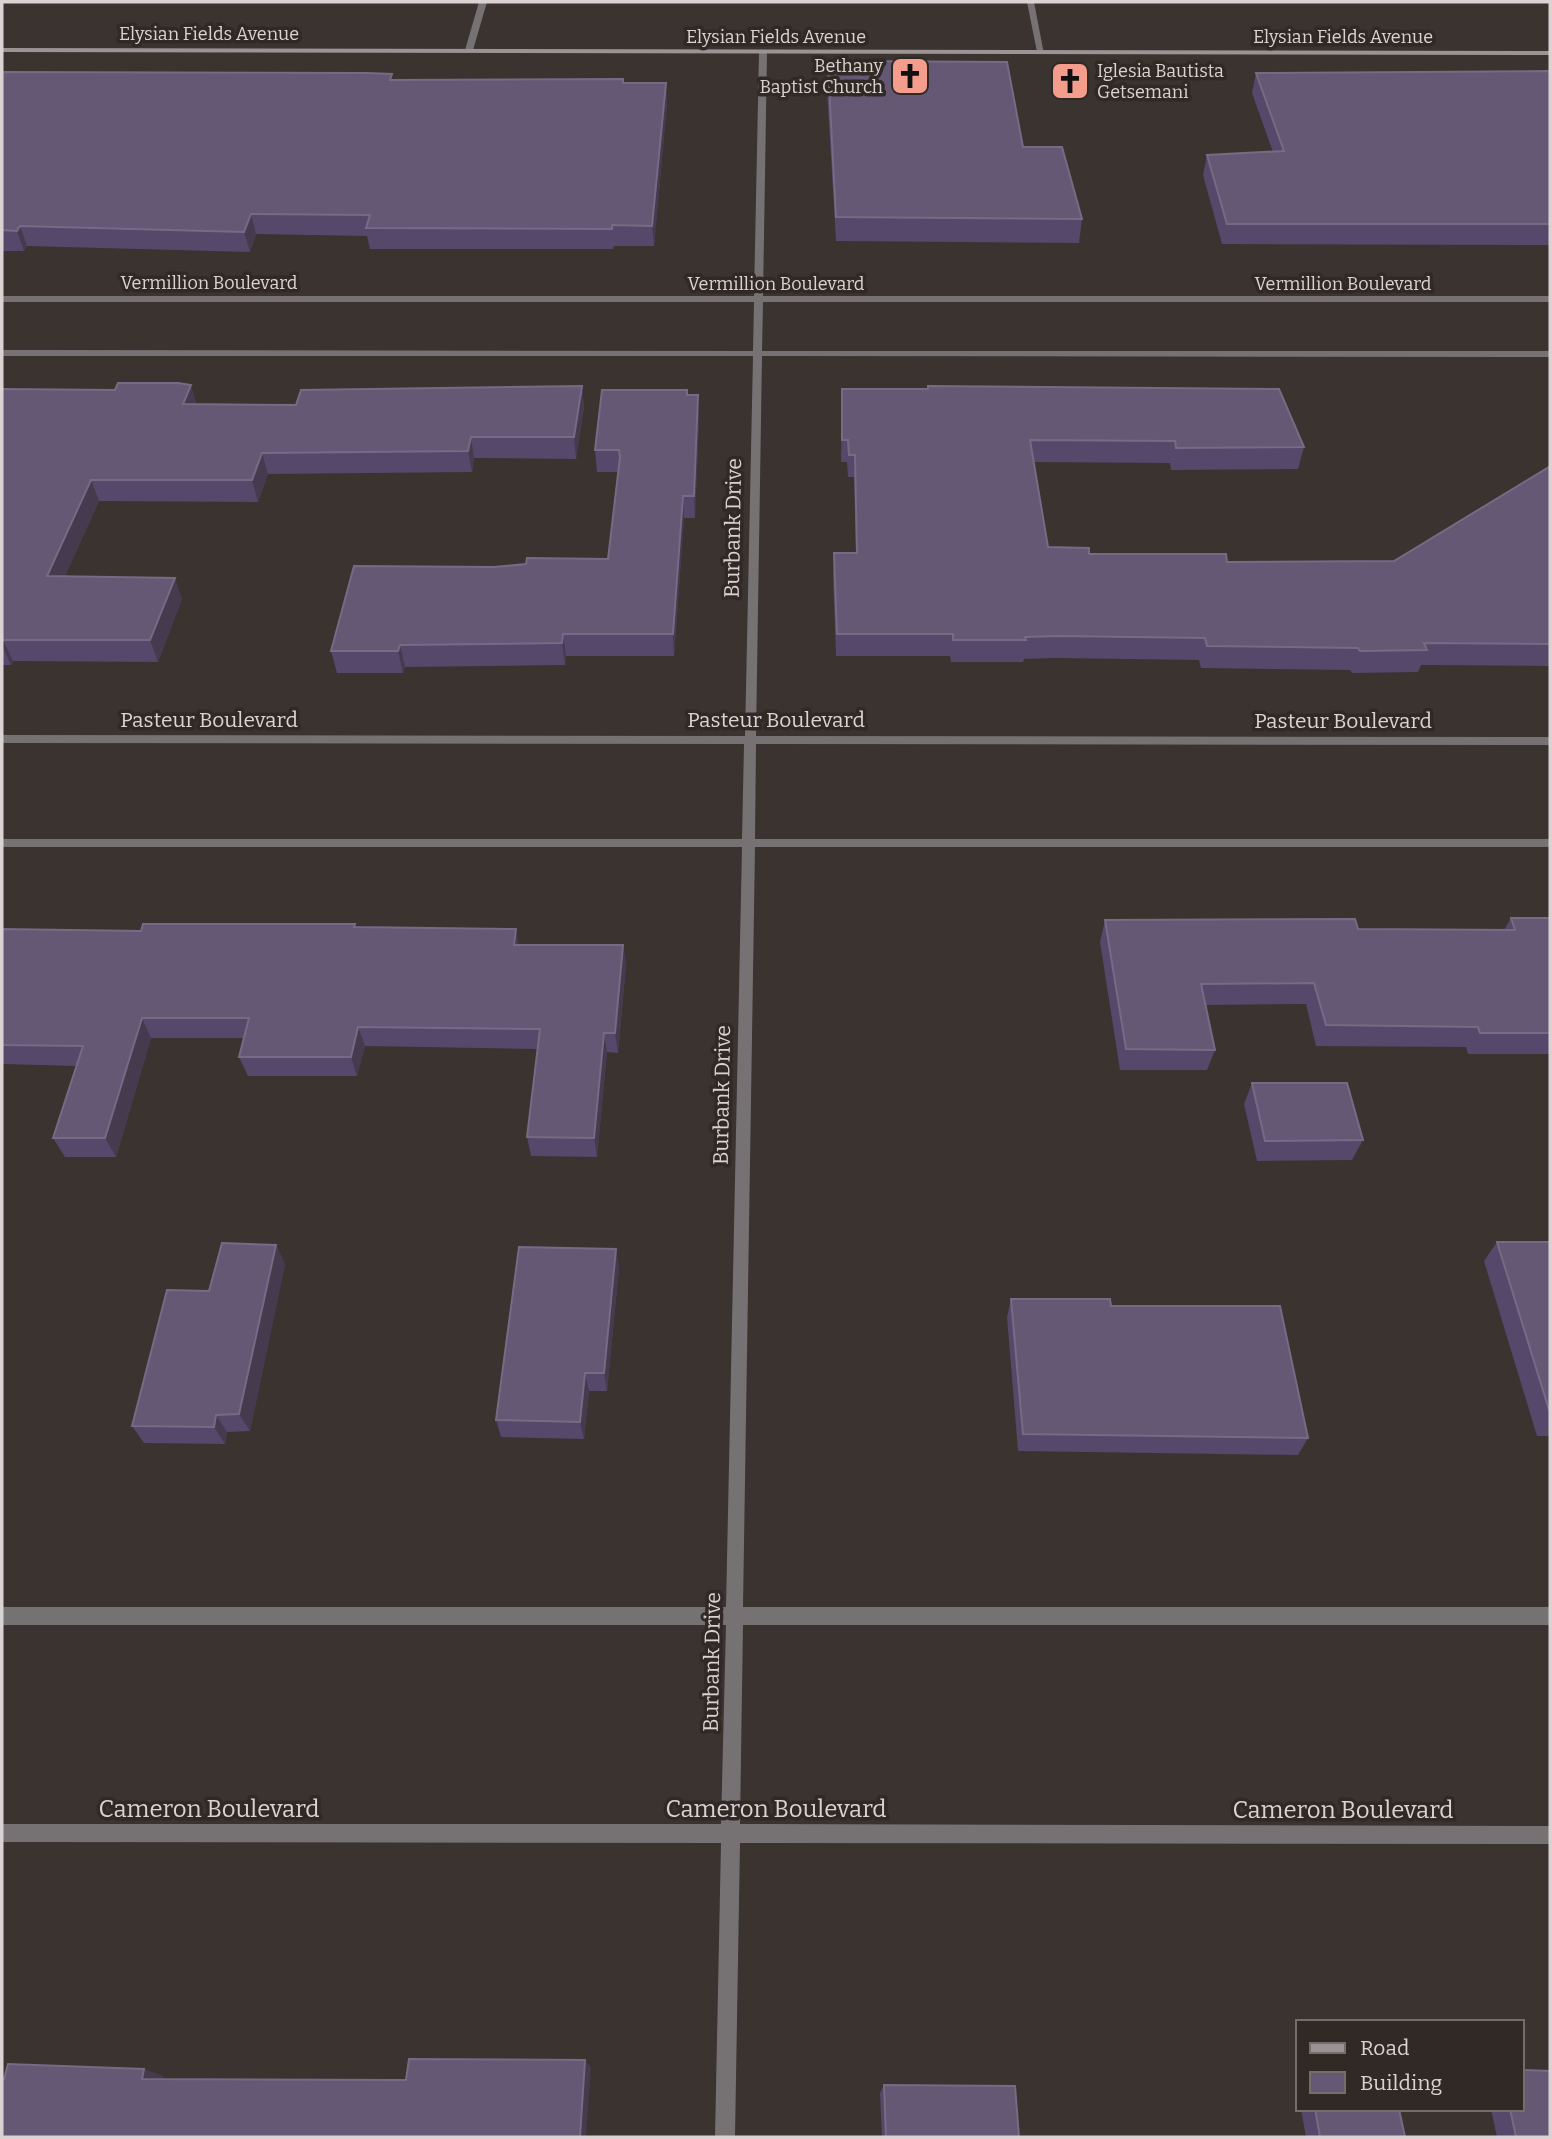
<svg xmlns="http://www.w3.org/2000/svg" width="1552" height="2139" font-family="Bitter,serif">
<rect width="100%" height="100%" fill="#3a3330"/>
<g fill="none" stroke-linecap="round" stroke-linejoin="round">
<g fill="#767273" fill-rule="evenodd">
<path d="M 479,2 L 487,2 L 473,50 L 469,52 L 465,50 Z"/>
<path d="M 1027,2 L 1034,2 L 1044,54 L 1037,52 Z"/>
<path d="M 763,51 L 767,53 L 763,296 L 1550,296 L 1550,302 L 763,302 L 762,351 L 1550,351 L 1550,357 L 762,356 L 756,736 L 1550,737 L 1550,745 L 756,744 L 755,839 L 1550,839 L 1550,847 L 755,847 L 743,1607 L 1550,1607 L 1550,1625 L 743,1625 L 740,1824 L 1550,1826 L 1550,1844 L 740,1843 L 735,2137 L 715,2137 L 721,1843 L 2,1842 L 2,1824 L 721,1824 L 726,1625 L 2,1625 L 2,1607 L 726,1607 L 742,847 L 2,847 L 2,839 L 742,839 L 744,744 L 2,743 L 2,735 L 745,736 L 753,356 L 2,356 L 2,350 L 753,351 L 754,302 L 2,302 L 2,296 L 754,296 L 759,53 Z"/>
</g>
<path fill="#9b9495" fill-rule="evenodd" d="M 2,48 L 1550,51 L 1550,55 L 2,52 Z"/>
</g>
<g fill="#56486a">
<path d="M 848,61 L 1023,147 L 1082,219 L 1079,243 L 836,241 L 827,90 L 828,67 L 848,67 Z"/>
<path d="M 2,72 L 393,80 L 666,83 L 667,103 L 654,246 L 614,246 L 613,249 L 370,249 L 367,236 L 256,234 L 250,252 L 27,246 L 24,251 L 2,251 Z"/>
<path d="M 1550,72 L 1550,245 L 1222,244 L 1203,175 L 1207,155 L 1273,152 L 1252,93 L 1256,73 Z"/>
<path d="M 582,386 L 584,407 L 576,459 L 474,458 L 472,472 L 268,474 L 258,502 L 99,501 L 65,576 L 182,599 L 158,662 L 13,661 L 11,665 L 2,665 L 2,389 L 197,404 L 296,405 Z"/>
<path d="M 842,389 L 1304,447 L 1298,469 L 1171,470 L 1170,463 L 1034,462 L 1048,547 L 1089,554 L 1227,562 L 1394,561 L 1550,470 L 1550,666 L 1421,665 L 1418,672 L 1352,673 L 1350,670 L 1201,668 L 1199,660 L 1055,658 L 1024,659 L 1023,662 L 951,662 L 950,656 L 836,656 L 833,575 L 834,553 L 856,553 L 854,477 L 848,477 L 847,462 L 841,462 Z"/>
<path d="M 688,395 L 699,417 L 695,518 L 684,518 L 674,656 L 566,656 L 565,665 L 405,667 L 403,673 L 337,673 L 331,651 L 494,567 L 608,559 L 619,472 L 597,472 L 595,450 Z"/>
<path d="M 1511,918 L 1550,918 L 1550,1054 L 1468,1054 L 1466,1047 L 1316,1046 L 1306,1004 L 1205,1005 L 1215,1050 L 1207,1070 L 1120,1070 L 1100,942 L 1105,920 L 1358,929 L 1504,930 Z"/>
<path d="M 355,924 L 356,927 L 519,945 L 623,945 L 626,965 L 618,1053 L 607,1052 L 597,1157 L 531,1156 L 527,1137 L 537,1049 L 365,1046 L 357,1076 L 248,1076 L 239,1057 L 244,1038 L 151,1038 L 116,1157 L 65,1157 L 53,1138 L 77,1066 L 2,1064 L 2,929 L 141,931 Z"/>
<path d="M 1252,1083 L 1363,1140 L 1352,1160 L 1257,1161 L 1244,1104 Z"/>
<path d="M 1497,1242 L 1550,1242 L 1550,1436 L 1537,1436 L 1484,1261 Z"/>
<path d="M 276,1245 L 285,1264 L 250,1431 L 227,1432 L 225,1444 L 144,1443 L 132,1426 L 209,1291 Z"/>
<path d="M 616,1249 L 619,1268 L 607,1391 L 589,1391 L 584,1439 L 501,1437 L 496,1420 Z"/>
<path d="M 1011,1299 L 1111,1306 L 1308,1438 L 1298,1455 L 1018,1451 L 1007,1317 Z"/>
<path d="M 884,2085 L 1019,2137 L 882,2137 L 880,2093 Z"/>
<path d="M 1301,2109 L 1399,2109 L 1405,2137 L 1306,2137 Z"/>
<path d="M 1491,2109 L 1522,2109 L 1550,2137 L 1497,2137 Z"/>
</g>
<g fill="#453a4e">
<path d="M 666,83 L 667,103 L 654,246 L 652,226 Z"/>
<path d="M 251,214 L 256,234 L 250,252 L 244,232 Z"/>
<path d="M 20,226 L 27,246 L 24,251 L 17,231 Z"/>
<path d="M 191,385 L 197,406 L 183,404 Z"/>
<path d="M 582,386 L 584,407 L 576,459 L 574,437 Z"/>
<path d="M 698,395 L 699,417 L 695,518 L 694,496 Z"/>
<path d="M 471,437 L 474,458 L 472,472 L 468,451 Z"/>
<path d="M 262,453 L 268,474 L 258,502 L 252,480 Z"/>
<path d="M 91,480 L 99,501 L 56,597 L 47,576 Z"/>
<path d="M 683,496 L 684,518 L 674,656 L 673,634 Z"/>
<path d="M 175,578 L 182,599 L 158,662 L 150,640 Z"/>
<path d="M 563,634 L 566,656 L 565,665 L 562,643 Z"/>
<path d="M 3,640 L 13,661 L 11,665 L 2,645 Z"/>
<path d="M 400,645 L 405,667 L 403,673 L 398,651 Z"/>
<path d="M 516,929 L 520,950 L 514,945 Z"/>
<path d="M 623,945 L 626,965 L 618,1053 L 615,1033 Z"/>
<path d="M 142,1018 L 151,1038 L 116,1157 L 105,1138 Z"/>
<path d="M 358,1027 L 365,1046 L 357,1076 L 351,1057 Z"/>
<path d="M 604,1033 L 607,1052 L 597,1157 L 594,1138 Z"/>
<path d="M 276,1245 L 285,1264 L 250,1431 L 239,1414 Z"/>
<path d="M 616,1249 L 619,1268 L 607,1391 L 604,1373 Z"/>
<path d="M 585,1373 L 589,1391 L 584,1439 L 580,1422 Z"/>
<path d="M 216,1415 L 227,1432 L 225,1444 L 214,1427 Z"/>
<path d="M 585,2060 L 591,2067 L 586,2137 L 580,2137 Z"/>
<path d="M 144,2069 L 164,2076 L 162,2085 L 142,2079 Z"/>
</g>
<g fill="#645875" stroke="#766b84" stroke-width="2">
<path d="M 848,61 L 1007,62 L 1023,147 L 1062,147 L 1082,219 L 836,217 L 828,67 L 849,67 Z"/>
<path d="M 1550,71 L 1550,224 L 1227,224 L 1207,155 L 1284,151 L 1256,73 Z"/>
<path d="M 2,72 L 367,73 L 392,74 L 390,80 L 623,79 L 623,83 L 666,83 L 652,226 L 612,225 L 612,229 L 366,228 L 370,215 L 251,214 L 244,232 L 20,226 L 17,231 L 2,230 Z"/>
<path d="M 118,383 L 178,383 L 191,385 L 183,404 L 296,405 L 301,390 L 582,386 L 574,437 L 471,437 L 468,451 L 262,453 L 252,480 L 91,480 L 47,576 L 175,578 L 150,640 L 3,640 L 2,642 L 2,389 L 115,390 Z"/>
<path d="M 928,386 L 1279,389 L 1304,447 L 1176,448 L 1175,441 L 1030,440 L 1048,547 L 1089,548 L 1089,554 L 1226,554 L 1227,562 L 1394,561 L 1549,467 L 1550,470 L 1550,644 L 1424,643 L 1427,650 L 1360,651 L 1358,648 L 1207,646 L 1205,638 L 1059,636 L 1025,637 L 1026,640 L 953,640 L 953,634 L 837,634 L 834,553 L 857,553 L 855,455 L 849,455 L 848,440 L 842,440 L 842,389 L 928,389 Z"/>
<path d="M 602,390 L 687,390 L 687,395 L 698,395 L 694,496 L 683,496 L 673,634 L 563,634 L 562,643 L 400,645 L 398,651 L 331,651 L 354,566 L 494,567 L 526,564 L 527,558 L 608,559 L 620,457 L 619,450 L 595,450 Z"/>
<path d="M 1511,918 L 1550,918 L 1550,1033 L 1480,1033 L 1478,1027 L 1326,1025 L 1314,983 L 1201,984 L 1215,1050 L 1126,1049 L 1105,920 L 1355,919 L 1358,929 L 1515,930 Z"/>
<path d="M 143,924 L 355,924 L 354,927 L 516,929 L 514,945 L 623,945 L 615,1033 L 604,1033 L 594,1138 L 527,1137 L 540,1029 L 358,1027 L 351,1057 L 239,1057 L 249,1018 L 142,1018 L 105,1138 L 53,1138 L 83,1046 L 2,1045 L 2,929 L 141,931 Z"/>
<path d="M 1252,1083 L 1347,1083 L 1363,1140 L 1265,1141 Z"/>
<path d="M 1497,1242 L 1550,1242 L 1550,1413 Z"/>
<path d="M 222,1243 L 276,1245 L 239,1414 L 216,1415 L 214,1427 L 132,1426 L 167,1290 L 209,1291 Z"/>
<path d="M 519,1247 L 616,1249 L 604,1373 L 585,1373 L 580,1422 L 496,1420 Z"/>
<path d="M 1011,1299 L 1110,1299 L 1111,1306 L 1280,1306 L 1308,1438 L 1023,1434 Z"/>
<path d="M 409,2059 L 585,2060 L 580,2137 L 2,2137 L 2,2079 L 4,2079 L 8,2064 L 144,2069 L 142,2079 L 406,2080 Z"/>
<path d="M 1522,2070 L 1550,2071 L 1550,2137 L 1516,2137 L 1510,2109 L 1522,2109 Z"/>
<path d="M 884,2085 L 1015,2086 L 1019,2137 L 886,2137 Z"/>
<path d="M 1315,2109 L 1399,2109 L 1405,2137 L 1320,2137 Z"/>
</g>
<defs>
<symbol id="church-square" viewBox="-11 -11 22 22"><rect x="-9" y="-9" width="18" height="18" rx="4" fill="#f49d8c" stroke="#302926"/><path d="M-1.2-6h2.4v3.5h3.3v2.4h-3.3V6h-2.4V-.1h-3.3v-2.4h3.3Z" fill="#111"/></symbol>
</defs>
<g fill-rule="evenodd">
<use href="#church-square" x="888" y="54" width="44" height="44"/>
<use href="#church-square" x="1048" y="59" width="44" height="44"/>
</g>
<g text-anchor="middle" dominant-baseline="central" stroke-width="7" stroke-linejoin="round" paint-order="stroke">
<g font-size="18" fill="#d9d4d3" stroke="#302926">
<text x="209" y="34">Elysian Fields Avenue</text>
<text x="776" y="37">Elysian Fields Avenue</text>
<text x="1343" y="37">Elysian Fields Avenue</text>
<text x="209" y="283">Vermillion Boulevard</text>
<text x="776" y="284">Vermillion Boulevard</text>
<text x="1343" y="284">Vermillion Boulevard</text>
</g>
<g font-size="18" fill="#d9d4d3" stroke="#302926" text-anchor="end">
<text x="883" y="66">Bethany<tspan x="883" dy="21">Baptist Church</tspan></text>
<text x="1097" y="71" text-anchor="start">Iglesia Bautista<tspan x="1097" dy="21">Getsemani</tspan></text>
</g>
<g font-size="21" fill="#d9d4d3" stroke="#302926">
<text transform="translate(733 528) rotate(-89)">Burbank Drive</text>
<text x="209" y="720">Pasteur Boulevard</text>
<text x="776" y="720">Pasteur Boulevard</text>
<text x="1343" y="721">Pasteur Boulevard</text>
<text transform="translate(722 1095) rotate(-89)">Burbank Drive</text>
<text transform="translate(712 1662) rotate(-89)">Burbank Drive</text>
</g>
<g font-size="24" fill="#d9d4d3" stroke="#302926">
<text x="209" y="1809">Cameron Boulevard</text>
<text x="776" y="1809">Cameron Boulevard</text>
<text x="1343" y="1810">Cameron Boulevard</text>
</g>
</g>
<rect width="1552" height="2139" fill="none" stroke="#d9d4d3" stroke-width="7"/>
<rect x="1296" y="2020" width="228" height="91" fill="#302926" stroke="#746d6b" stroke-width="2"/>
<rect x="1310" y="2043" width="35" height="10" fill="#9b9495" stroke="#746d6b" stroke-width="2"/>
<text x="1360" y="2055" font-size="21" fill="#d9d4d3">Road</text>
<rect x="1310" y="2072" width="35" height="21" fill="#645875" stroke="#746d6b" stroke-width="2"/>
<text x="1360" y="2090" font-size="21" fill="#d9d4d3">Building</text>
</svg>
